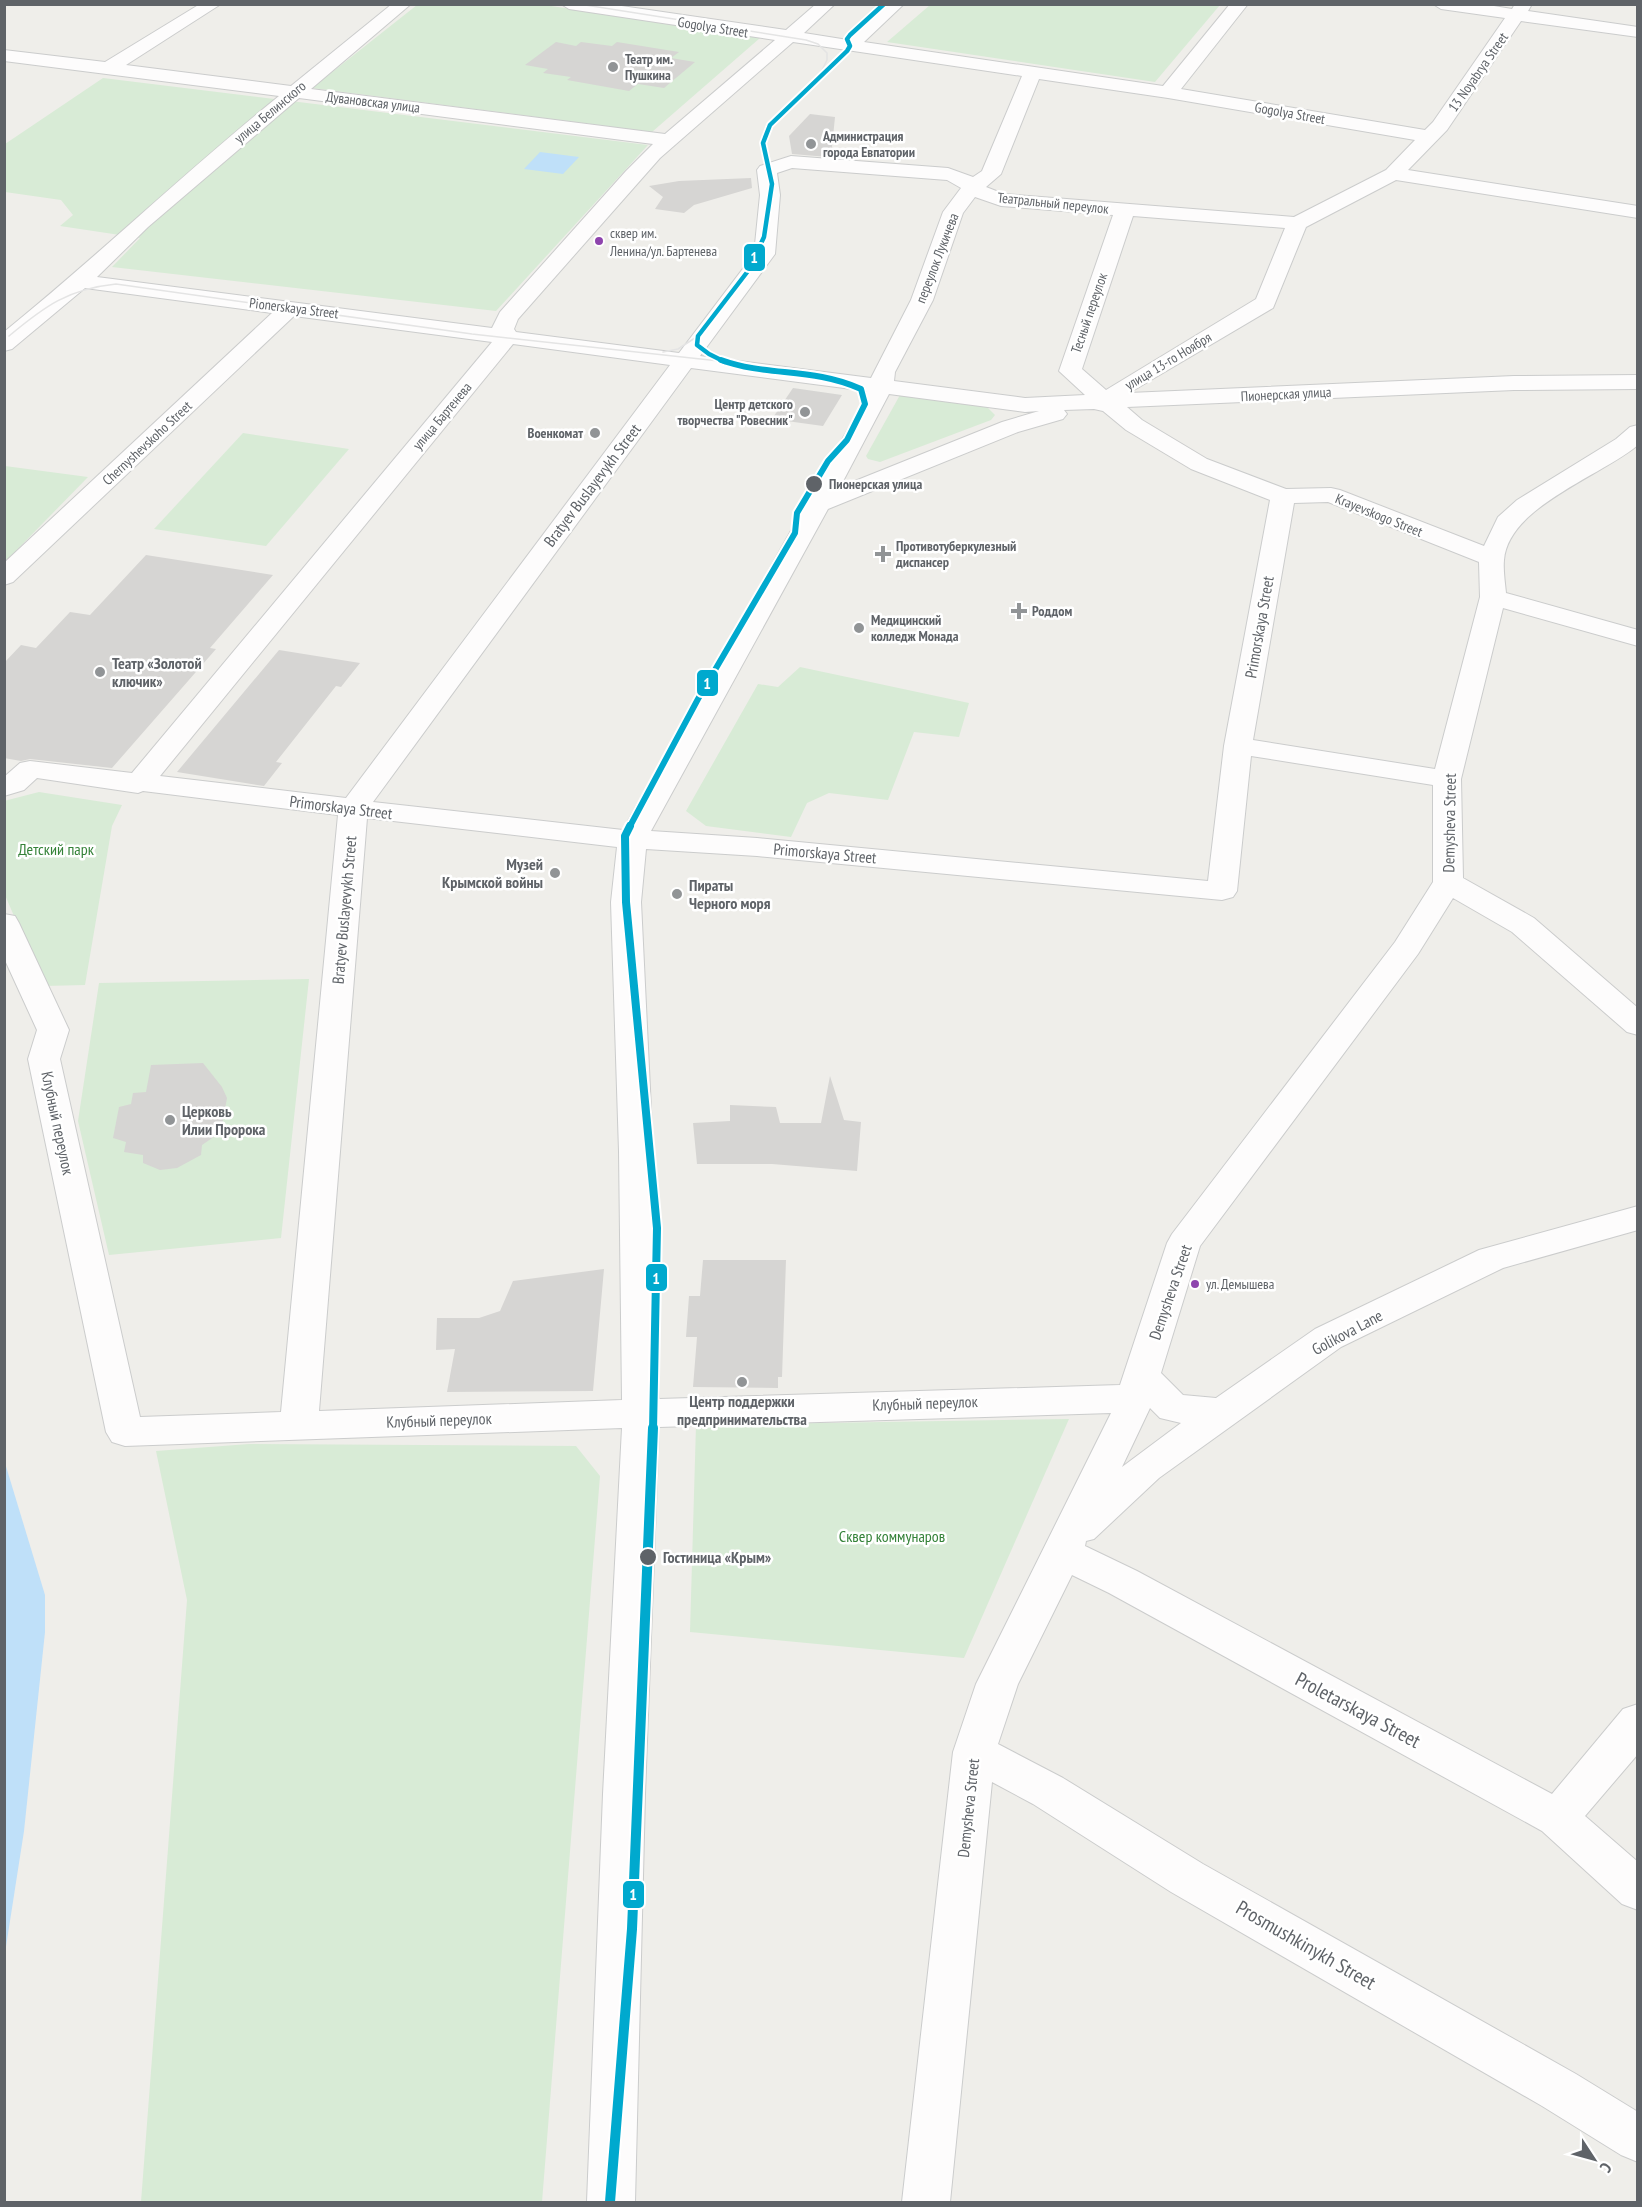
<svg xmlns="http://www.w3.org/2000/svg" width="1642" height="2207" font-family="'PT Sans Narrow',sans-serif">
<rect width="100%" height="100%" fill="#efeeea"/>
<g fill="#d8ebd6">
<path d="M 417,5 L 545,5 L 760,38 L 652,132 L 312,88 Z"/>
<path d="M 930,5 L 1220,5 L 1155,82 L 887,42 Z"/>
<path d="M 103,78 L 648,145 L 496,311 L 112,267 L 140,238 L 60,226 L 73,215 L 61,200 L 5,192 L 5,144 Z"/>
<path d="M 900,395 L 986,406 L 995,415 L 991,420 L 880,462 L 868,459 L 866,456 Z"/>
<path d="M 243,433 L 349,449 L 266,546 L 154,529 Z"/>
<path d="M 5,466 L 88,477 L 5,562 L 4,466 Z"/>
<path d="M 800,667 L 969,703 L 959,737 L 914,732 L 888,800 L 829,793 L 807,803 L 791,837 L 706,826 L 686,811 L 758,684 L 778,687 Z"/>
<path d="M 39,792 L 122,805 L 112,826 L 85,985 L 44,986 L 5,895 L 4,801 Z"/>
<path d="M 309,979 L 281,1238 L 109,1255 L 78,1121 L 99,983 Z"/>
<path d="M 1069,1419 L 964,1658 L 690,1632 L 696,1425 Z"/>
<path d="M 249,1444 L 576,1446 L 600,1476 L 542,2202 L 141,2202 L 187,1600 L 156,1451 Z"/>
</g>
<g fill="#bfe0f9">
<path d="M 540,152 L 579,157 L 563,174 L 524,169 Z"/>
<path d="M 5,1463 L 45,1595 L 45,1632 L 24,1831 L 5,1953 Z"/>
</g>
<g fill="#d6d5d3">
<path d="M 556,42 L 576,46 L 581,42 L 612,46 L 617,42 L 679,52 L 671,58 L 695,62 L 664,88 L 638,84 L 629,91 L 567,80 L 571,77 L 543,73 L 548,69 L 525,65 Z"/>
<path d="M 810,114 L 835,117 L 832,147 L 828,157 L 792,154 L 789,136 Z"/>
<path d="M 751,178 L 752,188 L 694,205 L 684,213 L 655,209 L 663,197 L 649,186 L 679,181 Z"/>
<path d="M 793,388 L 842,395 L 823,426 L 772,419 Z"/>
<path d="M 146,555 L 273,575 L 210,648 L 216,649 L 112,768 L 30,759 L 21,761 L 4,758 L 4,663 L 21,645 L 36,648 L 70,612 L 90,615 Z"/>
<path d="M 279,650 L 360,663 L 341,687 L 336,686 L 276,762 L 282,763 L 264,786 L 177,772 Z"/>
<path d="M 203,1063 L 222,1087 L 227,1098 L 221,1132 L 202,1145 L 201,1155 L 177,1168 L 160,1170 L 143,1163 L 143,1155 L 124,1152 L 126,1142 L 113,1138 L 119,1107 L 131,1104 L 133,1093 L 146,1092 L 151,1065 Z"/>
<path d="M 830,1076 L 844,1120 L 861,1122 L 857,1171 L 772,1164 L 697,1164 L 693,1123 L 730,1121 L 730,1105 L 776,1107 L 780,1123 L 821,1123 Z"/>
<path d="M 703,1260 L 786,1260 L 782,1377 L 778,1377 L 778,1388 L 693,1387 L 697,1337 L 686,1337 L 689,1296 L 700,1296 Z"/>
<path d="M 604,1269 L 593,1391 L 447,1392 L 455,1349 L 436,1350 L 437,1318 L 479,1318 L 500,1311 L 513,1281 Z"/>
</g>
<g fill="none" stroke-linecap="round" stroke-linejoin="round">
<defs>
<path id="minor" d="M 200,4 L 221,4 L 126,65 L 291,86 L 392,4 L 411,4 L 311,89 L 665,134 L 775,40 L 569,9 L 561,4 L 608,4 L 786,30 L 816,4 L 835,4 L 804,33 L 848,40 L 853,32 L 885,4 L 904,4 L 864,42 L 1163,86 L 1230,4 L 1248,4 L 1181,89 L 1425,130 L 1433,122 L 1505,18 L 1441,9 L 1433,4 L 1482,4 L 1512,9 L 1515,4 L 1532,4 L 1528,11 L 1638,27 L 1638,37 L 1521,21 L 1447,130 L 1408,170 L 1638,206 L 1638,218 L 1396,180 L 1306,227 L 1273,308 L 1129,393 L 1514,376 L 1638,375 L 1638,389 L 1514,390 L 1127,407 L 1142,420 L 1207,459 L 1286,489 L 1331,488 L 1340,490 L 1484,546 L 1498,517 L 1517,500 L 1616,439 L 1630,427 L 1638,425 L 1638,445 C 1601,476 1508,507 1504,560 C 1503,570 1505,582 1506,593 L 1638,630 L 1638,646 L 1503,608 L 1461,779 L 1463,878 L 1534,918 L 1638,1008 L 1638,1035 L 1627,1032 L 1512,932 L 1453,898 L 1418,954 L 1200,1246 L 1161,1373 L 1183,1395 L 1216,1398 L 1315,1329 L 1479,1250 L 1638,1206 L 1638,1230 L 1503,1268 L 1341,1347 L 1159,1478 L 1094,1539 L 1086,1541 L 1085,1546 L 1137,1571 L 1552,1794 L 1623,1709 L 1638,1704 L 1638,1754 L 1585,1816 L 1638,1862 L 1638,1910 L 1622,1904 L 1542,1831 L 1109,1593 L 1072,1575 L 1018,1684 L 998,1744 L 1063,1778 L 1203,1864 L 1576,2074 L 1638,2112 L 1638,2162 L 1621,2155 L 1542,2106 L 1171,1892 L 1033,1804 L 992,1782 L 950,2202 L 902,2202 L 953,1752 L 976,1684 L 1111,1413 L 659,1427 L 645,1794 L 635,2202 L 587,2202 L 603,1794 L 622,1428 L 125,1446 L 112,1442 L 106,1432 L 28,1059 L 37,1030 L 4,958 L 4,914 L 15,916 L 19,923 L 69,1030 L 60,1059 L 140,1417 L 281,1412 L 338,815 L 143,791 L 138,793 L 37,778 L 24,790 L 4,796 L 4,777 L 20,763 L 30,761 L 132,773 L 492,342 L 294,316 L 13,582 L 4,585 L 4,563 L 272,313 L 85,288 L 12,349 L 4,351 L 4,332 C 98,256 185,172 279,96 L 4,61 L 4,50 L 105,62 ZM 793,42 L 1022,76 L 982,171 L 973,177 L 948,168 L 791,156 L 760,166 L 757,170 L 760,195 L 754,254 L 679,353 L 516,332 L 514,329 L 518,319 L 660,158 ZM 1039,79 L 1168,98 L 1415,140 L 1386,170 L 1294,217 L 1004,194 L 986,187 L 1001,174 ZM 299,98 L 653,144 L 626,171 L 500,312 L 492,328 L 97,277 L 148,227 ZM 792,168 L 947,180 L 961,188 L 943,212 L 911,300 L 871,378 L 700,356 L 775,254 L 780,195 L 777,173 ZM 975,197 L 1001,206 L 1113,215 L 1059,371 L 1085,395 L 1025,398 L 894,381 L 895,372 L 933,300 L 963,213 ZM 1133,216 L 1285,228 L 1256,299 L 1106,390 L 1082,369 ZM 513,344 L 670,365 L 346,798 L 160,776 ZM 691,368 L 867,391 L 861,406 L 623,830 L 373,802 ZM 889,394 L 1025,412 L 1039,411 L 1002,422 L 840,487 ZM 1094,409 L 1103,411 L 1126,430 L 1191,469 L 1270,500 L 1224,746 L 1208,881 L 757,838 L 651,831 L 828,509 L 1018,432 L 1063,419 L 1067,414 L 1064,410 ZM 1328,502 L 1479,562 L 1480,597 L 1435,769 L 1253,740 L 1294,503 ZM 1251,756 L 1433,785 L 1433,882 L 1395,942 L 1172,1234 L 1167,1243 L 1120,1385 L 659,1399 L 653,1151 L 641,902 L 646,849 L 757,856 L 1222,900 L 1233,897 L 1237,891 ZM 367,818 L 617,847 L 611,902 L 619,1151 L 622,1400 L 319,1411 ZM 1150,1408 L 1160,1418 L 1181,1423 L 1122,1467 Z"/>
</defs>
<use href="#minor" stroke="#cbcccc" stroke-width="2"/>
<use href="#minor" fill="#fdfcfc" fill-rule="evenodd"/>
<g stroke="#e4e4e4" stroke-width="1.5">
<path d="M 579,4 L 806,40 L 818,44 L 827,53 L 827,60 L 819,76"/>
<path d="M 9,336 C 45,306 68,289 116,284 L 472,334 L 728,362"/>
<path d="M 663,352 L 678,349 L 698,336"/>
</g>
<defs>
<path id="tram-1-far3" d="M 725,362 L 709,354 L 697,345 L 698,336 L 748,271 L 764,237 L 772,184 L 763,143 L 770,125 L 847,51 L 850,46 L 847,39 L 850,35 L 884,4"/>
<path id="tram-1-far2" d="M 629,828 L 698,699 L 795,533 L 797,513 L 828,461 L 847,440 L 865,404 L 861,389 C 812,367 768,377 721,360"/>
<path id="tram-1-far1" d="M 630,826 L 625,836 L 626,902 L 657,1228 L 653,1430"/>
<path id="tram-1" d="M 610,2202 L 632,1929 L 653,1428"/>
</defs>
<use href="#tram-1-far3" stroke="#fff" stroke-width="8"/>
<use href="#tram-1-far2" stroke="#fff" stroke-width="10"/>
<use href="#tram-1-far1" stroke="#fff" stroke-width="12"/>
<use href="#tram-1" stroke="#fff" stroke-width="14"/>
<use href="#tram-1-far3" stroke="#00a9ce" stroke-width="4.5"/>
<use href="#tram-1-far2" stroke="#00a9ce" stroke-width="6"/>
<use href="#tram-1-far1" stroke="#00a9ce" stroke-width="8"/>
<use href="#tram-1" stroke="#00a9ce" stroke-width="10"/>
</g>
<g fill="#919496" stroke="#fff" stroke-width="2">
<circle cx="613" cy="67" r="6"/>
<circle cx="811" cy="144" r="6"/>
<circle cx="805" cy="412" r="6"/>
<circle cx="595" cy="433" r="6"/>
<path d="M880 545h6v6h6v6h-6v6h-6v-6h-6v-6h6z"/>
<path d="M1016 602h6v6h6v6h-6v6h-6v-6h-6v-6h6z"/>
<circle cx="859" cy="628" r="6"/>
<circle cx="100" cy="672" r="6"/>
<circle cx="555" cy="873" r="6"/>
<circle cx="677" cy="894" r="6"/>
<circle cx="170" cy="1120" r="6"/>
<circle cx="742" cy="1382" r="6"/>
</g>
<g fill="#8e44ad" stroke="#fff" stroke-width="2">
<circle cx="599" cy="241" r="5"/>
<circle cx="1195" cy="1284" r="5"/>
</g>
<g fill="#5f6368" stroke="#fff" stroke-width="2">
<circle cx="814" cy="484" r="9"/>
<circle cx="648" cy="1557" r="9"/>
</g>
<g text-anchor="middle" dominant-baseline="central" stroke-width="5" stroke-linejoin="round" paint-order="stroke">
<g font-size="14" fill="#5f6368" stroke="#fff">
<text transform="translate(713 27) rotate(9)">Gogolya Street</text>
<text transform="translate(1478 72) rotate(-55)">13 Noyabrya Street</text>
<text transform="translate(373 102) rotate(7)">Дувановская улица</text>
<text transform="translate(270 112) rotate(-40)">улица Белинского</text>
<text transform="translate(1290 113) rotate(10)">Gogolya Street</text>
<text transform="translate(1053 203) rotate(6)">Театральный переулок</text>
<text transform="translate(937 258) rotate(-69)">переулок Лукичева</text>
<text transform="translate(294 308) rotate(7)">Pionerskaya Street</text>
<text transform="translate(1089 313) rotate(-71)">Тесный переулок</text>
<text transform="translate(1168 361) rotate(-31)">улица 13-го Ноября</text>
<text transform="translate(1286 394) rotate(-3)">Пионерская улица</text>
<text transform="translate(442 416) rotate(-50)">улица Бартенева</text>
<text transform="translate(147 443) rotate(-43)">Chernyshevskoho Street</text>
<text transform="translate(1379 515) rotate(22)">Krayevskogo Street</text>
</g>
<g font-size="14" font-weight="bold" fill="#5f6368" stroke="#fff" text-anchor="start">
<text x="625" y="59">Театр им.<tspan x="625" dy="16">Пушкина</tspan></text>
<text x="823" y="136">Администрация<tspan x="823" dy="16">города Евпатории</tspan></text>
<text x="793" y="404" text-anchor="end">Центр детского<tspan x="793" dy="16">творчества "Ровесник"</tspan></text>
<text x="583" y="433" text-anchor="end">Военкомат</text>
<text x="896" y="546">Противотуберкулезный<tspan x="896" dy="16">диспансер</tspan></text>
<text x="1032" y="611">Роддом</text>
<text x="871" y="620">Медицинский<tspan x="871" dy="16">колледж Монада</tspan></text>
</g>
<g font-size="14" fill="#5f6368" stroke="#fff" text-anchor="start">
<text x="610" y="233">сквер им.<tspan x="610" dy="18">Ленина/ул. Бартенева</tspan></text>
<text x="1206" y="1284">ул. Демышева</text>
</g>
<g font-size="14" font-weight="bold" fill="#5f6368" stroke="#fff" text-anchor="start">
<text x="829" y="484">Пионерская улица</text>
</g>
<g font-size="16" fill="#5f6368" stroke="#fff">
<text transform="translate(592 485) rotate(-53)">Bratyev Buslayevykh Street</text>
<text transform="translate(1259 627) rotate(-80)">Primorskaya Street</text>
<text transform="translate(341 807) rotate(7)">Primorskaya Street</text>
<text transform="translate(1449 823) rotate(-89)">Demysheva Street</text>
<text transform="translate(825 853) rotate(5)">Primorskaya Street</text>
<text transform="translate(344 910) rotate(-85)">Bratyev Buslayevykh Street</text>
<text transform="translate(58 1123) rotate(78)">Клубный переулок</text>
<text transform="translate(1170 1292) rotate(-71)">Demysheva Street</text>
<text transform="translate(1347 1332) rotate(-28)">Golikova Lane</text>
<text transform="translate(925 1403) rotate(-2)">Клубный переулок</text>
<text transform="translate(439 1420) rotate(-2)">Клубный переулок</text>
<text transform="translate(968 1808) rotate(-84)">Demysheva Street</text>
</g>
<g font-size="16" font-weight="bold" fill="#5f6368" stroke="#fff" text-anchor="start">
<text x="112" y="663">Театр «Золотой<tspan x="112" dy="18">ключик»</tspan></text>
<text x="543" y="864" text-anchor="end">Музей<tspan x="543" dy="18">Крымской войны</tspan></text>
<text x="689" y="885">Пираты<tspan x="689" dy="18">Черного моря</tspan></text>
<text x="182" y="1111">Церковь<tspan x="182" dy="18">Илии Пророка</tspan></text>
<text x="742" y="1401" text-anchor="middle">Центр поддержки<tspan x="742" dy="18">предпринимательства</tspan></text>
</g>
<g font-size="16" fill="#348238" stroke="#fff">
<text x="56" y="849">Детский парк</text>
<text x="892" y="1536">Сквер коммунаров</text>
</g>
<g font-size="16" font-weight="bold" fill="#5f6368" stroke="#fff" text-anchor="start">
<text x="663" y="1557">Гостиница «Крым»</text>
</g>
<g font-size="20" fill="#5f6368" stroke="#fff">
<text transform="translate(1358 1710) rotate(28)">Proletarskaya Street</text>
<text transform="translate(1306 1945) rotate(30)">Prosmushkinykh Street</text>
</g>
</g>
<g stroke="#fff" stroke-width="2">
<rect x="743" y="243" width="23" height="29" rx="6" fill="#00a9ce"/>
<rect x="696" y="669" width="23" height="28" rx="6" fill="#00a9ce"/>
<rect x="645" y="1263" width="23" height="29" rx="6" fill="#00a9ce"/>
<rect x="622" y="1880" width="23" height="29" rx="6" fill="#00a9ce"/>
</g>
<g font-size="16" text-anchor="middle" font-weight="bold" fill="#fff">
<text x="754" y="263">1</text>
<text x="707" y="689">1</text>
<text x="656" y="1284">1</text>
<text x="633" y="1900">1</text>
</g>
<rect width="1642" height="2207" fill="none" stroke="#5f6368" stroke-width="12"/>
<g transform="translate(1594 2159) rotate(126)" stroke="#ffffff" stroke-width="4.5" paint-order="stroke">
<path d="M0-4.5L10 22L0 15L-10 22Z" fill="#5f6368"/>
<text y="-9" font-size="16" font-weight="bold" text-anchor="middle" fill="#5f6368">С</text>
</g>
</svg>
